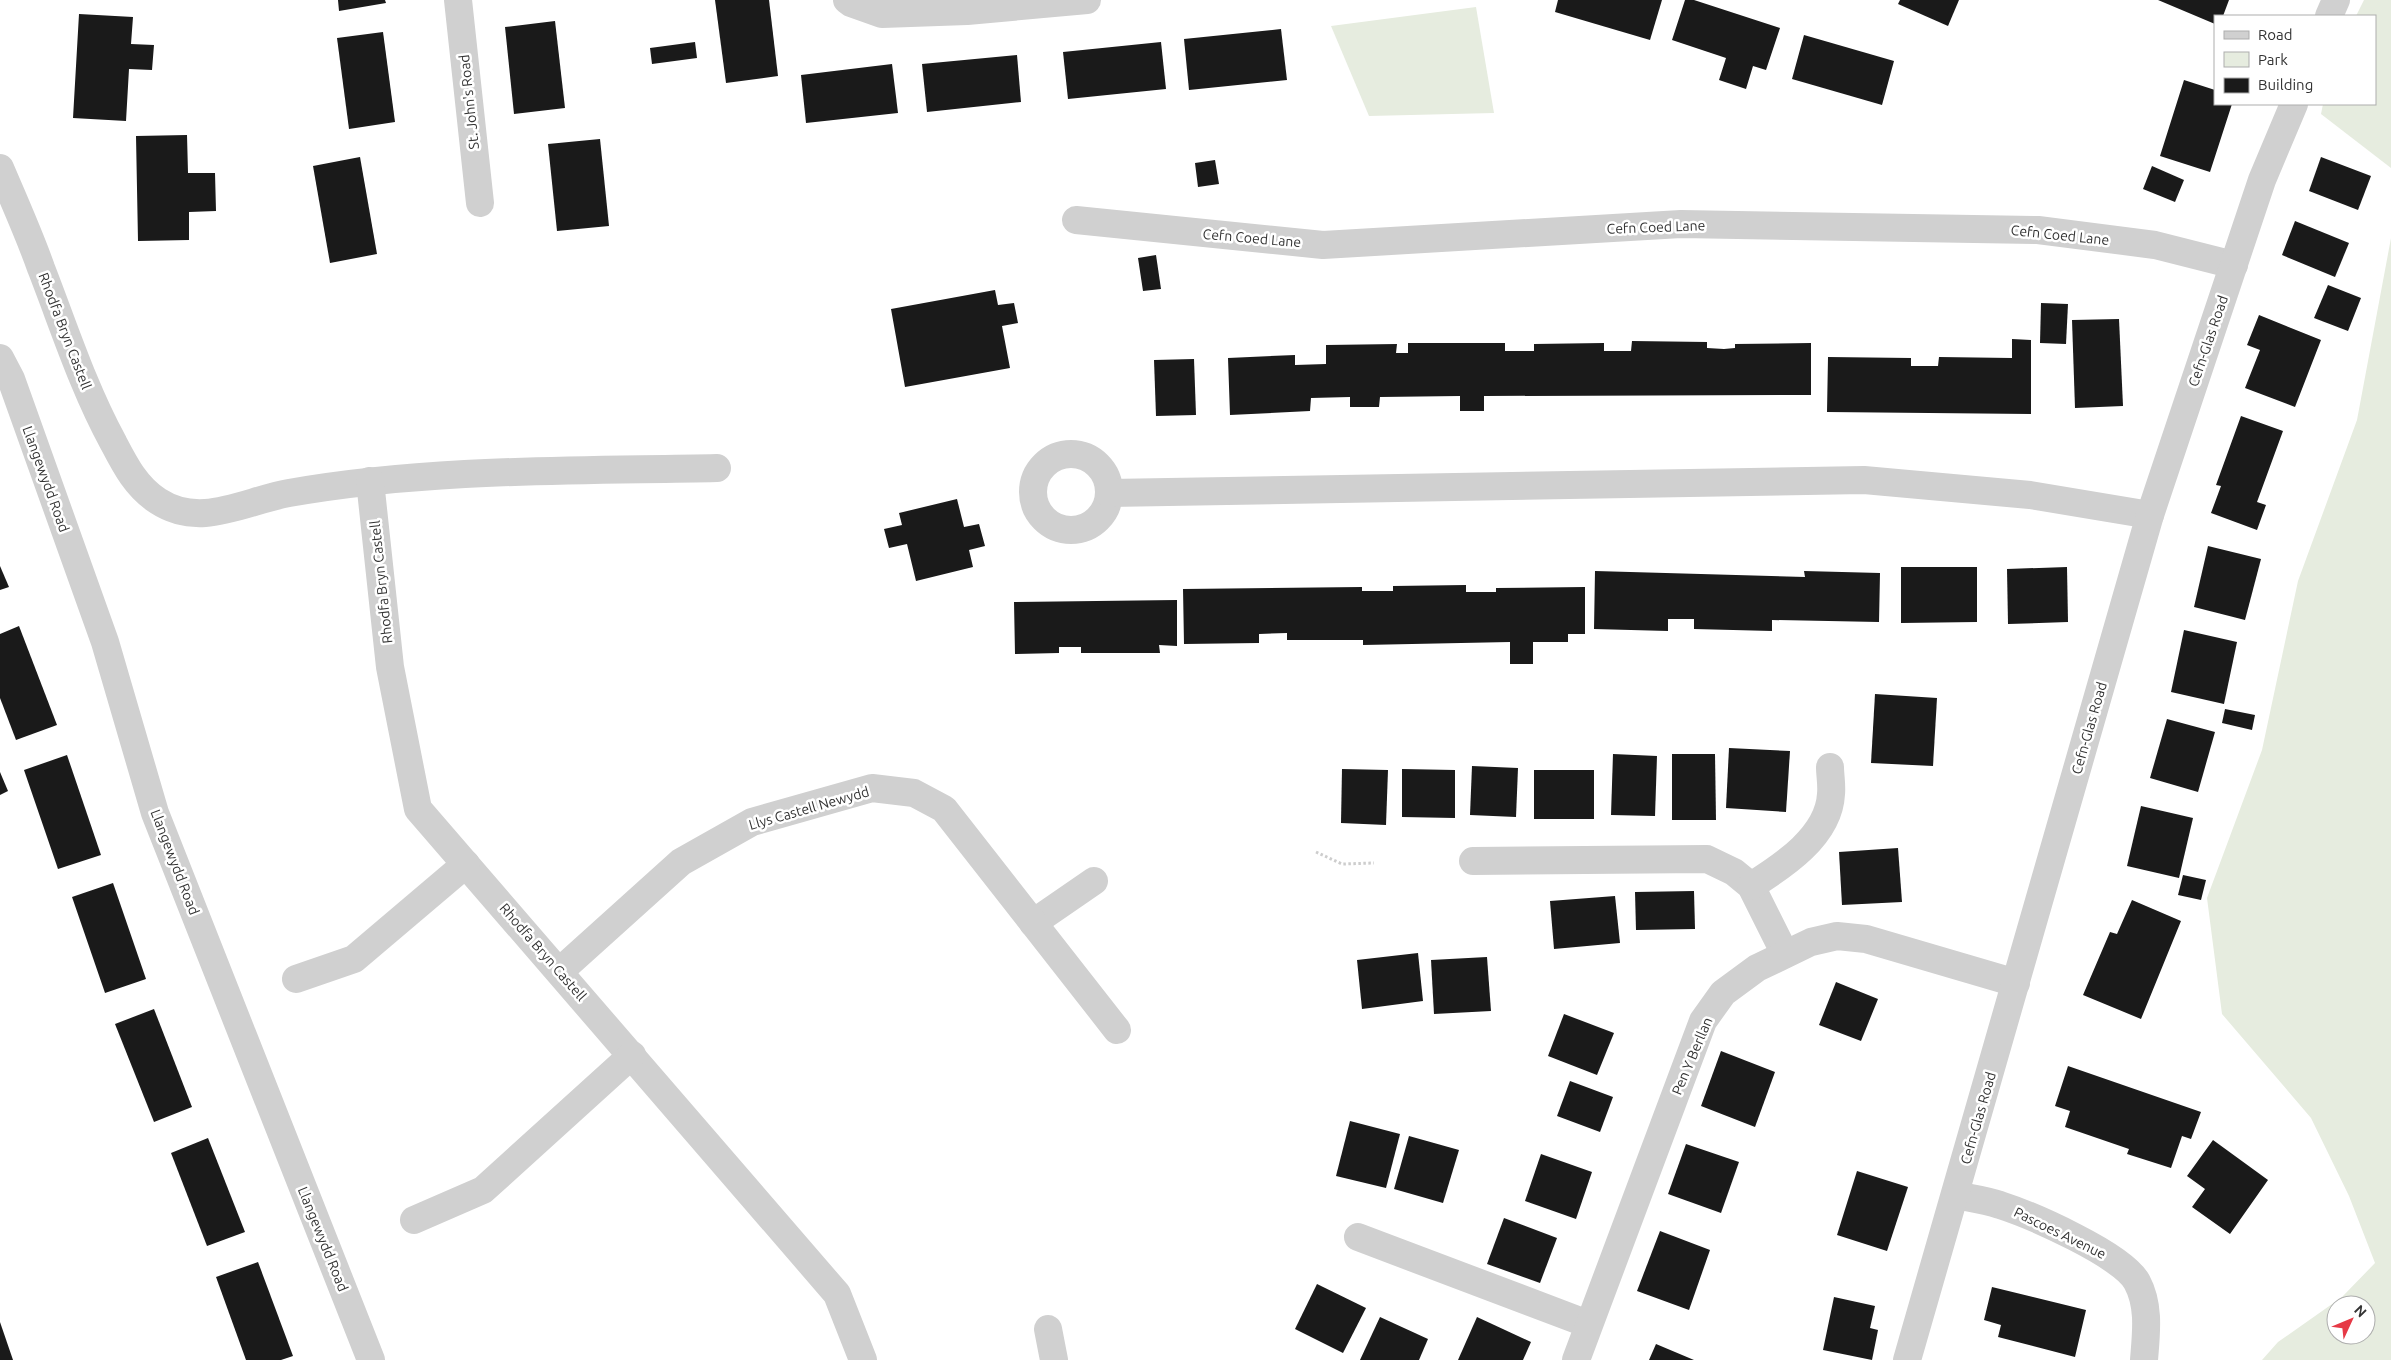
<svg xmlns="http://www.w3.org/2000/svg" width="2391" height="1360" font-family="Ubuntu,sans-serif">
<rect width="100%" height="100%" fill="#fff"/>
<g fill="#e6ecdf" fill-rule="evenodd">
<path d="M 2364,0 L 2391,0 L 2391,168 L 2321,114 L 2323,104 L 2375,104 L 2375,16 L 2356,16 Z"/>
<path d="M 1476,7 L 1494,113 L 1369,116 L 1331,26 Z"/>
<path d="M 2391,238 L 2391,1360 L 2262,1360 L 2278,1342 L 2342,1297 L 2375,1263 L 2349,1196 L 2311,1118 L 2222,1014 L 2207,898 L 2262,750 L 2298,581 L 2357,420 ZM 2336,1305 L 2366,1305 L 2366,1335 L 2336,1335 Z"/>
</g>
<g fill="#1a1a1a">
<path d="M 338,0 L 385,0 L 386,3 L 339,11 Z"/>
<path d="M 715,0 L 769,0 L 778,76 L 726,83 Z"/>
<path d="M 1558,0 L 1662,0 L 1650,40 L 1555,12 Z"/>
<path d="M 1685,0 L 1694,0 L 1780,28 L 1766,70 L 1753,66 L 1746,89 L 1719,80 L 1726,58 L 1672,40 Z"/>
<path d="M 1900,0 L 1959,0 L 1948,26 L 1898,4 Z"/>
<path d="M 2158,0 L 2229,0 L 2223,16 L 2215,16 L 2215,24 Z"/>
<path d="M 79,14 L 133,17 L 131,44 L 154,45 L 152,70 L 129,69 L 126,121 L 73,118 Z"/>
<path d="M 555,21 L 565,108 L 514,114 L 505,27 Z"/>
<path d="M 1281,29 L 1287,80 L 1189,90 L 1184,39 Z"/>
<path d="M 383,32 L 395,122 L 349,129 L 337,38 Z"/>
<path d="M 1804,35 L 1894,61 L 1882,105 L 1792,79 Z"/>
<path d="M 695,42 L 697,58 L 652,64 L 650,48 Z"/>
<path d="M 1161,42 L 1166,89 L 1068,99 L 1063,52 Z"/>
<path d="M 1017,55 L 1021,102 L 927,112 L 922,64 Z"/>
<path d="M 892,64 L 898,113 L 806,123 L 801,75 Z"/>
<path d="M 2184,80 L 2215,90 L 2215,104 L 2232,104 L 2210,172 L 2160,156 Z"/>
<path d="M 187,135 L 188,173 L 215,173 L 216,211 L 189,212 L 189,240 L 138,241 L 136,136 Z"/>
<path d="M 600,139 L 609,226 L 557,231 L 548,144 Z"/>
<path d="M 360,157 L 377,254 L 330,263 L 313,166 Z"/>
<path d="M 2321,157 L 2371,176 L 2358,210 L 2309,191 Z"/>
<path d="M 1215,160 L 1219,184 L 1198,187 L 1195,163 Z"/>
<path d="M 2152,166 L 2184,180 L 2175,202 L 2143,189 Z"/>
<path d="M 2295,221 L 2349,243 L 2335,277 L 2282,255 Z"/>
<path d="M 1156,255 L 1161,289 L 1143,291 L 1138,258 Z"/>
<path d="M 2328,285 L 2361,298 L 2348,331 L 2314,318 Z"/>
<path d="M 995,290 L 998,305 L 1014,303 L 1018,323 L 1002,326 L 1010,368 L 905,387 L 891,309 Z"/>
<path d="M 2041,303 L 2068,304 L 2066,344 L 2040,343 Z"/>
<path d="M 2259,315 L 2321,340 L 2295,407 L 2245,388 L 2260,350 L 2247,345 Z"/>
<path d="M 2119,319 L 2123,406 L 2075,408 L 2072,320 Z"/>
<path d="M 2012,339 L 2031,340 L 2031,414 L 1827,412 L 1828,357 L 1911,358 L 1911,366 L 1938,366 L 1939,357 L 2012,358 Z"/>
<path d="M 1632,341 L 1707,342 L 1707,348 L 1724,349 L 1735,348 L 1735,344 L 1811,343 L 1811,395 L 1484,396 L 1484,411 L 1460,411 L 1460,396 L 1380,397 L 1379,407 L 1350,407 L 1350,397 L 1311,398 L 1310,411 L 1230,415 L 1228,358 L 1295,355 L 1295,365 L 1326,364 L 1326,345 L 1397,344 L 1396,353 L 1408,353 L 1408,343 L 1505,343 L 1505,351 L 1534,351 L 1534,344 L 1604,343 L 1604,351 L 1631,351 Z"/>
<path d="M 1194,359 L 1196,415 L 1156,416 L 1154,360 Z"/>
<path d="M 2241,416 L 2283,431 L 2257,502 L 2266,505 L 2257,530 L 2211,513 L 2221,486 L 2216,485 Z"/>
<path d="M 957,499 L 964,527 L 979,524 L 985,546 L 969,550 L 973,567 L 916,581 L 907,544 L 889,548 L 884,529 L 902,525 L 899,513 Z"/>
<path d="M 2208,546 L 2261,559 L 2245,620 L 2194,607 Z"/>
<path d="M 0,566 L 9,587 L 0,590 Z"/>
<path d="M 1901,567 L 1977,567 L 1977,622 L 1901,623 Z"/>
<path d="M 2067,567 L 2068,622 L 2008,624 L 2007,569 Z"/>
<path d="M 1595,571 L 1805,577 L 1804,571 L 1880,573 L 1879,622 L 1772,620 L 1772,631 L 1694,629 L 1694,619 L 1668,619 L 1668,631 L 1594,629 Z"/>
<path d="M 1466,585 L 1466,592 L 1496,592 L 1496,588 L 1585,587 L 1585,634 L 1568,634 L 1568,642 L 1533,642 L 1533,664 L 1510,664 L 1510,642 L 1363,645 L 1363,640 L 1287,640 L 1287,633 L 1259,634 L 1259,643 L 1184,644 L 1183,589 L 1362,587 L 1362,591 L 1393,591 L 1393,586 Z"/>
<path d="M 1177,600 L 1177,646 L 1159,645 L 1160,653 L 1081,653 L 1081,647 L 1059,647 L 1059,653 L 1015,654 L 1014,602 Z"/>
<path d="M 19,626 L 57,725 L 16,740 L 0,698 L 0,634 Z"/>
<path d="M 2184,630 L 2237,642 L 2224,704 L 2171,692 Z"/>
<path d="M 1875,694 L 1937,698 L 1933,766 L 1871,763 Z"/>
<path d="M 2225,709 L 2255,715 L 2252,730 L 2222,723 Z"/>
<path d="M 2167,719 L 2215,732 L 2198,792 L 2150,778 Z"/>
<path d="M 1729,748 L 1790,751 L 1786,812 L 1726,808 Z"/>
<path d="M 1613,754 L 1657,756 L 1655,816 L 1611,815 Z"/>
<path d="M 1672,754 L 1715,754 L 1716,820 L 1672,820 Z"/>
<path d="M 67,755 L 101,855 L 58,869 L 24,770 Z"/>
<path d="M 1472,766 L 1518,768 L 1516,817 L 1470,815 Z"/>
<path d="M 1342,769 L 1388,770 L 1386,825 L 1341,823 Z"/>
<path d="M 1402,769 L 1455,770 L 1455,818 L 1402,817 Z"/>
<rect x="1534" y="770" width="60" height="49"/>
<path d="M 0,772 L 8,791 L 0,795 Z"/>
<path d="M 2141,806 L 2193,818 L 2179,878 L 2127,866 Z"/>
<path d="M 1898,848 L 1902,902 L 1842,905 L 1839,852 Z"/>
<path d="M 2183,875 L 2206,880 L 2201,900 L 2178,895 Z"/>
<path d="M 113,883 L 146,979 L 105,993 L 72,897 Z"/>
<path d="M 1694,891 L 1695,929 L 1636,930 L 1635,892 Z"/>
<path d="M 1615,896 L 1620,943 L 1554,949 L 1550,901 Z"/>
<path d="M 2132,900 L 2181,921 L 2141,1019 L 2083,995 L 2110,932 L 2117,934 Z"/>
<path d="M 1418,953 L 1423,1001 L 1362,1009 L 1357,960 Z"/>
<path d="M 1487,957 L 1491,1011 L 1434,1014 L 1431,960 Z"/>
<path d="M 1836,982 L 1878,999 L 1861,1041 L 1819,1025 Z"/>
<path d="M 154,1009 L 192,1107 L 154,1122 L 115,1024 Z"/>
<path d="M 1564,1014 L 1614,1033 L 1597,1075 L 1548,1056 Z"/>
<path d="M 1721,1051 L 1775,1072 L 1755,1127 L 1701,1106 Z"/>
<path d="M 2068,1066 L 2201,1112 L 2191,1139 L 2182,1136 L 2171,1168 L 2127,1154 L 2129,1149 L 2065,1127 L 2070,1111 L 2055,1106 Z"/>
<path d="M 1570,1081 L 1613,1097 L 1600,1132 L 1557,1116 Z"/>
<path d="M 1350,1121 L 1400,1134 L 1386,1188 L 1336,1176 Z"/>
<path d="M 1409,1136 L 1459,1150 L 1443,1203 L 1394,1189 Z"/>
<path d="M 208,1138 L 245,1232 L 207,1246 L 171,1153 Z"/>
<path d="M 2213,1140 L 2268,1180 L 2230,1234 L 2192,1207 L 2205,1189 L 2187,1176 Z"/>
<path d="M 1686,1144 L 1739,1162 L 1721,1213 L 1668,1194 Z"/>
<path d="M 1541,1154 L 1592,1172 L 1576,1219 L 1525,1201 Z"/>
<path d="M 1857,1171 L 1908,1187 L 1887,1251 L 1837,1235 Z"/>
<path d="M 1504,1218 L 1557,1238 L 1540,1283 L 1487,1264 Z"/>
<path d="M 1660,1231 L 1710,1250 L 1689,1310 L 1637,1291 Z"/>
<path d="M 258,1262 L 293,1356 L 281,1360 L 246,1360 L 216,1277 Z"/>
<path d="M 1317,1284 L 1366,1308 L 1343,1353 L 1295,1329 Z"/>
<path d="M 1992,1287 L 2086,1310 L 2075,1357 L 1998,1337 L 2001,1325 L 1984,1320 Z"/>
<path d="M 1834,1297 L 1875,1306 L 1870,1328 L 1878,1330 L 1872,1360 L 1823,1350 Z"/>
<path d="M 1380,1317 L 1428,1339 L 1419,1360 L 1360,1360 Z"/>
<path d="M 1477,1317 L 1531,1342 L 1523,1360 L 1458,1360 Z"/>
<path d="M 0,1322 L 13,1360 L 0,1360 Z"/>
<path d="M 1656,1344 L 1694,1360 L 1649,1360 Z"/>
</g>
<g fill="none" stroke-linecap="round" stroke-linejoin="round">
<path stroke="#cdcdcd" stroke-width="3" stroke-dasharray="2.5 2.5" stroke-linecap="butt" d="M 1316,852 L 1342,864 L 1374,863"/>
<g stroke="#d0d0d0" stroke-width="28">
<path d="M 458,0 L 480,203"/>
<path d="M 847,0 L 851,3 L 882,14 L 967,11 L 1087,0"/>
<path d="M 2329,16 L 2336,0"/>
<path d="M 0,168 C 14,201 29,234 41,268 C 64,327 83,387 113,442 C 125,465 136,487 158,501 C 201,529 244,501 289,493 C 431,468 574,471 717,468"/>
<path d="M 1076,220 L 1323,245 L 1681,224 L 2038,230 L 2155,245 L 2234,265"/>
<path d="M 0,358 L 11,379 L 105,642 L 155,813 L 371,1360"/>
<circle cx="1071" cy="492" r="38"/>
<path d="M 370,481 L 390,667 L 418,809 L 837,1294 L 863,1360"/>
<path d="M 1109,493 L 1864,480 L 2030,495 L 2150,515"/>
<path d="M 1473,861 L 1707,859 L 1734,872 L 1751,886 L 1785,954"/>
<path d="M 1751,886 C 1783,866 1829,836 1831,794 C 1832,785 1830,775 1830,767"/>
<path d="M 1033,923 L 1094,881"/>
<path d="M 560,971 L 681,862 L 752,822 L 872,788 L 914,793 L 944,809 L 1117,1030"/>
<path d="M 296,979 L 354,959 L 466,864"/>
<path d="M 1955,1195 C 1970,1198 1986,1200 2000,1205 C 2031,1215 2123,1255 2137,1282 C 2150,1306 2146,1334 2144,1360"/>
<path d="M 414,1220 L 483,1190 L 632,1055"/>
<path d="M 1358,1237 L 1588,1324"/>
<path d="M 1048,1329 L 1054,1360"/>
<path d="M 1576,1360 L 1703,1021 L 1723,993 L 1757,968 L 1811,942 L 1837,936 L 1866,939 L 2016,983"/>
<path d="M 1907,1360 L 2150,515 L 2262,180 L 2294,104"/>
</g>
</g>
<g text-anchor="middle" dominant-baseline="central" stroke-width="5" stroke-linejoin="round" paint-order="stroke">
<g font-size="14" fill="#333" stroke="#fff">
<text transform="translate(469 102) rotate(-96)">St. John's Road</text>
<text transform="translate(1656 227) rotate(-2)">Cefn Coed Lane</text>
<text transform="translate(2060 235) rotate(6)">Cefn Coed Lane</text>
<text transform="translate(1252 238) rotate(5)">Cefn Coed Lane</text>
<text transform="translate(65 331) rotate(69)">Rhodfa Bryn Castell</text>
<text transform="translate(2208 341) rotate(-71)">Cefn-Glas Road</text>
<text transform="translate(46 479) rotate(70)">Llangewydd Road</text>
<text transform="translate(381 582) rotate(-96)">Rhodfa Bryn Castell</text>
<text transform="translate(2089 728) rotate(-74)">Cefn-Glas Road</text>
<text transform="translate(809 808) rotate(-16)">Llys Castell Newydd</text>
<text transform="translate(175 862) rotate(69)">Llangewydd Road</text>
<text transform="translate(543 952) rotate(49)">Rhodfa Bryn Castell</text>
<text transform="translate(1692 1056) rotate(-67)">Pen Y Berllan</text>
<text transform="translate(1978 1118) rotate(-74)">Cefn-Glas Road</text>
<text transform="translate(2060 1233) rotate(26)">Pascoes Avenue</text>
<text transform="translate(323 1239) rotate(68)">Llangewydd Road</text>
</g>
</g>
<rect x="2214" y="15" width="162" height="90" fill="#ffffff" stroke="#adadad"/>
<rect x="2224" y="31" width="25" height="8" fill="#d0d0d0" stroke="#adadad"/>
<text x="2258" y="40" font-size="15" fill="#333333">Road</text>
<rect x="2224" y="52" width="25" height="15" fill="#e6ecdf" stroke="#adadad"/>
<text x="2258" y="65" font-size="15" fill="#333333">Park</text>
<rect x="2224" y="78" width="25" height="15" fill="#1a1a1a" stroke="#adadad"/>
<text x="2258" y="90" font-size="15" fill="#333333">Building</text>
<g transform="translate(2351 1320) rotate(46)"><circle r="24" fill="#ffffff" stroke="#adadad"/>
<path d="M0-4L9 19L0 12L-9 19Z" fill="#e63946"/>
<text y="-8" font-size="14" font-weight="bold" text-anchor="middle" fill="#333333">N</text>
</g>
</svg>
